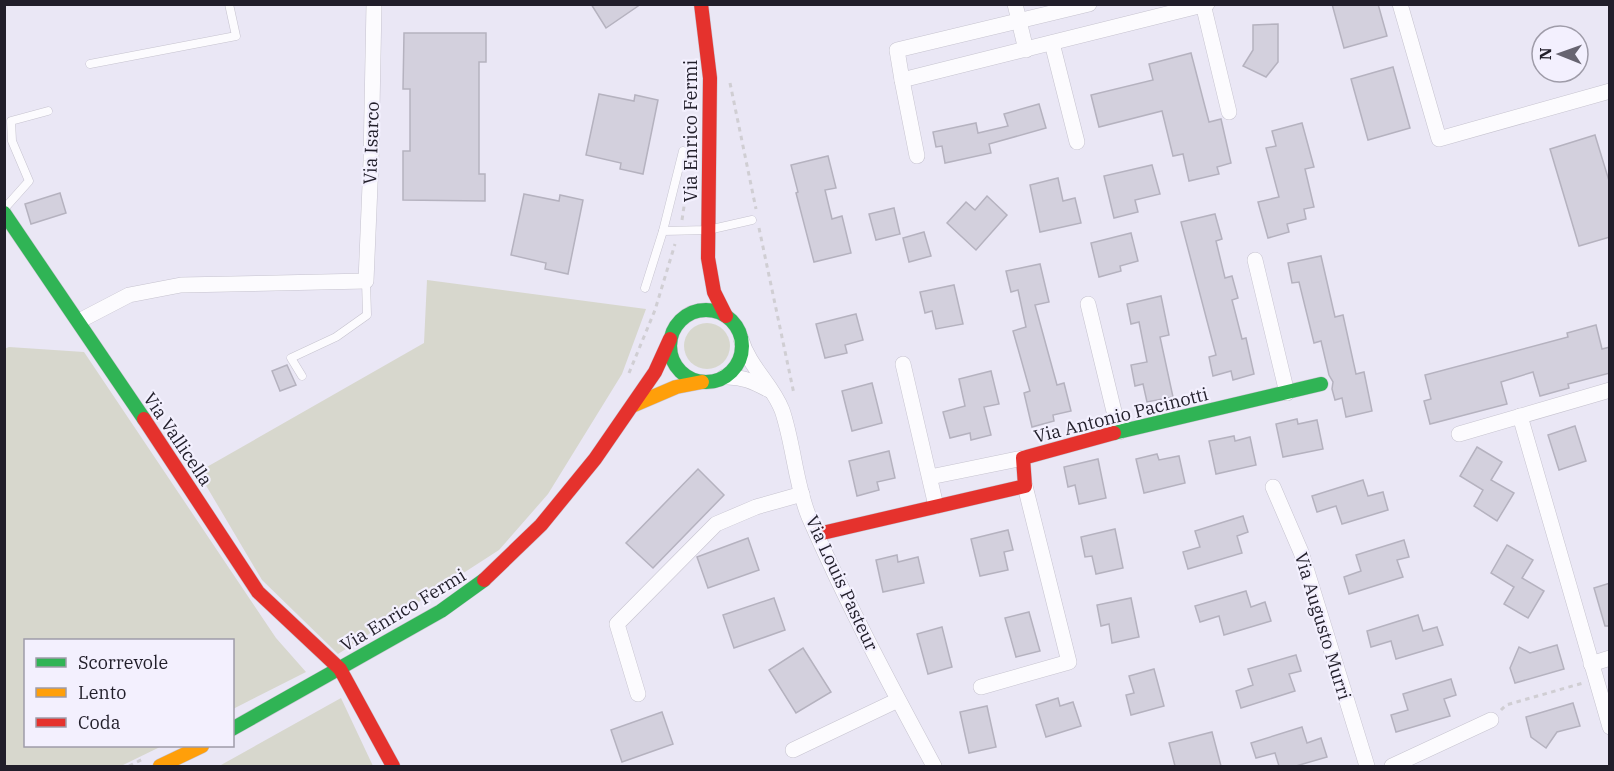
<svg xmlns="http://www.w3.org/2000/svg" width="1614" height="771" font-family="'IBM Plex Serif',serif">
<rect width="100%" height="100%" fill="#eae7f5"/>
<g fill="#d7d7cd">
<path d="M 427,280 L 646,309 L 622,374 L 548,494 L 499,550 L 338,654 L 262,580 L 198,472 L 424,343 Z"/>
<circle cx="707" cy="346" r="23"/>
<path d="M 9,347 L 84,352 L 276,638 L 306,672 L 233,709 L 232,640 L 26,640 L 26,746 L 162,746 L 121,766 L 5,766 L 4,349 Z"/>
<path d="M 341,698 L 373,766 L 219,766 L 221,765 Z"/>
</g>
<g fill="#d3d0dd" stroke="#b5b2bf" stroke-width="1.5">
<path d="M 591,4 L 641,4 L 606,28 Z"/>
<path d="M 1332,4 L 1378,4 L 1387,36 L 1344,48 Z"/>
<path d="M 1278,24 L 1278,62 L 1266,77 L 1243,66 L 1253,50 L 1253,25 Z"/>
<path d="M 404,33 L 486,33 L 486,62 L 479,62 L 479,174 L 485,174 L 485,201 L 403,200 L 403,151 L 410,151 L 410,89 L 403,89 Z"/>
<path d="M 1191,53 L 1209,122 L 1221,119 L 1231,163 L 1217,167 L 1219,174 L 1189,181 L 1183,154 L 1173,156 L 1162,111 L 1099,127 L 1091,95 L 1153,80 L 1149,64 Z"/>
<path d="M 1393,67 L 1410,128 L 1368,140 L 1351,79 Z"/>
<path d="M 599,94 L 634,101 L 635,95 L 658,100 L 643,174 L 620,169 L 621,163 L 586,155 Z"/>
<path d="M 1039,104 L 1046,128 L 989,144 L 991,153 L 945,163 L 942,146 L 936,147 L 933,132 L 976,123 L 978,133 L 1008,126 L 1004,114 Z"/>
<path d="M 1302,123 L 1314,167 L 1305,169 L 1314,207 L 1304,209 L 1306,219 L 1287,224 L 1289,232 L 1268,238 L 1258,202 L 1279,197 L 1266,148 L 1276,146 L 1272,131 Z"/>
<path d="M 1595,135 L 1610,184 L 1610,237 L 1579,246 L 1550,149 Z"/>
<path d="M 828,156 L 836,188 L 825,190 L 832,219 L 842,216 L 851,253 L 814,262 L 796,193 L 798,192 L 791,165 Z"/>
<path d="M 1152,165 L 1160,194 L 1135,200 L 1138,212 L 1114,218 L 1104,176 Z"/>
<path d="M 1058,178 L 1063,201 L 1075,198 L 1081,223 L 1040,232 L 1030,185 Z"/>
<path d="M 60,193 L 66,213 L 31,224 L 25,204 Z"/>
<path d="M 524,194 L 559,201 L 560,195 L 583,200 L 568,274 L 545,269 L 546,263 L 511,255 Z"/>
<path d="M 987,196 L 1007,215 L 976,250 L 947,223 L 966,202 L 975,210 Z"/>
<path d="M 894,208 L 900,234 L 876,240 L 869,214 Z"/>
<path d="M 1215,214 L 1222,239 L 1216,241 L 1225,278 L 1232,276 L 1238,298 L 1232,300 L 1242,339 L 1246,338 L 1254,374 L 1233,380 L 1231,371 L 1213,376 L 1209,357 L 1216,355 L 1181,222 Z"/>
<path d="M 924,232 L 931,256 L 909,262 L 903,238 Z"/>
<path d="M 1131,233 L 1138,261 L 1120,266 L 1121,271 L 1099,277 L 1091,243 Z"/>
<path d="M 1321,256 L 1335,317 L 1343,315 L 1356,374 L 1364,372 L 1372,411 L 1346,417 L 1342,398 L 1335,400 L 1332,389 L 1333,382 L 1329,375 L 1321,341 L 1314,343 L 1299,282 L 1292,283 L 1288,263 Z"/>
<path d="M 1040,264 L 1049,302 L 1035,305 L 1057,385 L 1064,383 L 1071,411 L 1053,415 L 1054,421 L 1032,427 L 1024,393 L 1030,391 L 1013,331 L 1026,327 L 1018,290 L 1011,292 L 1006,271 Z"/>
<path d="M 954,285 L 963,324 L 936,329 L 932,311 L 925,313 L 920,292 Z"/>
<path d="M 1161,296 L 1169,335 L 1160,337 L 1173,397 L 1147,402 L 1143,384 L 1135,386 L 1131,365 L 1147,362 L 1139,322 L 1131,324 L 1127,304 Z"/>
<path d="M 856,314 L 863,340 L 845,345 L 847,353 L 825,358 L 816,324 Z"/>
<path d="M 1596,325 L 1602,349 L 1610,347 L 1610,373 L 1568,384 L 1569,388 L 1540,396 L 1533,372 L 1501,382 L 1507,404 L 1430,424 L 1424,401 L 1431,399 L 1425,375 L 1568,337 L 1567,333 Z"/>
<path d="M 287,365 L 296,385 L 280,391 L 272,371 Z"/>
<path d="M 991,371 L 999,404 L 984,407 L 991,435 L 971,440 L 970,433 L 950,438 L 943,412 L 965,406 L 959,379 Z"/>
<path d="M 872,383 L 882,423 L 852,431 L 842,391 Z"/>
<path d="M 1297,419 L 1298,424 L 1317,420 L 1323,449 L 1283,457 L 1276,424 Z"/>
<path d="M 1575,426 L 1586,461 L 1559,470 L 1548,435 Z"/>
<path d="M 1234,436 L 1235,441 L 1250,437 L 1256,465 L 1216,474 L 1209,441 Z"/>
<path d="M 1477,447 L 1502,462 L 1491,480 L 1514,493 L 1497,521 L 1474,506 L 1483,490 L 1460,476 Z"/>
<path d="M 889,451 L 895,478 L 877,482 L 879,490 L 857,496 L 849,461 Z"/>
<path d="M 1157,454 L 1159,460 L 1179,456 L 1185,483 L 1144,493 L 1136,459 Z"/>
<path d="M 1098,459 L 1106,498 L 1079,504 L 1075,485 L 1068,487 L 1064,467 Z"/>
<path d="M 698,469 L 724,495 L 653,568 L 626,543 Z"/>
<path d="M 1363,480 L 1368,496 L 1383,492 L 1388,510 L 1342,524 L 1336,506 L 1317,512 L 1312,496 Z"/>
<path d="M 1243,516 L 1248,532 L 1237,536 L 1242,553 L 1188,569 L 1183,552 L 1200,547 L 1195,531 Z"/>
<path d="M 1115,529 L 1123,568 L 1096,574 L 1092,556 L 1085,557 L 1081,537 Z"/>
<path d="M 1008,530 L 1013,550 L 1004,552 L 1008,570 L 980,576 L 971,539 Z"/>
<path d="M 748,538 L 759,570 L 708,588 L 697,557 Z"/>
<path d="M 1404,540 L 1409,557 L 1397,560 L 1403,577 L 1349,594 L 1344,577 L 1361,571 L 1356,555 Z"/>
<path d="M 1507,545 L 1533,560 L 1522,578 L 1544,591 L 1528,618 L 1504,604 L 1514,587 L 1491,573 Z"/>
<path d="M 897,555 L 898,562 L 918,557 L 924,583 L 883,592 L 876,560 Z"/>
<path d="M 1610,583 L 1610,626 L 1605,626 L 1594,588 Z"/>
<path d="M 1246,591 L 1251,607 L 1265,602 L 1271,621 L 1224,635 L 1219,616 L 1200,622 L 1195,606 Z"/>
<path d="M 774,598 L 785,630 L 734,648 L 723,615 Z"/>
<path d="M 1131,598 L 1139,637 L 1112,643 L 1109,624 L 1101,626 L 1097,605 Z"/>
<path d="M 1029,612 L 1040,651 L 1016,657 L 1005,618 Z"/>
<path d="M 1418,615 L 1423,631 L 1437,627 L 1443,645 L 1396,659 L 1391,641 L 1371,647 L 1367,631 Z"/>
<path d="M 942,627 L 952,667 L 928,674 L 917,634 Z"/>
<path d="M 1557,645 L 1564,669 L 1515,683 L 1510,668 L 1519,647 L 1530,653 Z"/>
<path d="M 803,648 L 831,692 L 796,713 L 769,670 Z"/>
<path d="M 1296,655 L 1301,671 L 1289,674 L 1295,691 L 1241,708 L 1236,691 L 1253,685 L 1248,669 Z"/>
<path d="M 1154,669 L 1164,706 L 1131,715 L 1126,695 L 1134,693 L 1129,676 Z"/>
<path d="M 1451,679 L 1456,695 L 1444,699 L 1450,716 L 1396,732 L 1391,715 L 1408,710 L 1403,694 Z"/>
<path d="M 1058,698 L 1060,706 L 1073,702 L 1081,726 L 1046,737 L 1036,705 Z"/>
<path d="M 1573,703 L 1580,726 L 1557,732 L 1546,748 L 1531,737 L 1526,717 Z"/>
<path d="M 987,706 L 996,747 L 969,753 L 960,712 Z"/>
<path d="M 662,712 L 673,744 L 622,762 L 611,730 Z"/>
<path d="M 1302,727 L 1307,743 L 1321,738 L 1327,757 L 1296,766 L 1279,766 L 1275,753 L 1256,758 L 1251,743 Z"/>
<path d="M 1212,732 L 1221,766 L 1175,766 L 1169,743 Z"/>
</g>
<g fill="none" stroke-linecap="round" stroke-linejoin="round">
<defs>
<g id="lane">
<path d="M 90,64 L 236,36 L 229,4"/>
<path d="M 4,209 L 29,181 L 12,141 L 11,121 L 48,111"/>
<path d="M 663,231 L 683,151"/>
<path d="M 645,288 L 663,231 L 708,230 L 752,220"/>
<path d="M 302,376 L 291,358 L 336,337 L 367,315 L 366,281"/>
</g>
<g id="street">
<path d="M 1015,4 L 1026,50"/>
<path d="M 1089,4 L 897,50 L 902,80 L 1207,4"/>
<path d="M 1203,4 L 1229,112"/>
<path d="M 1400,4 L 1439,139 L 1610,91"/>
<path d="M 1052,43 L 1077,142"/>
<path d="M 902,80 L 917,156"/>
<path d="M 1255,260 L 1287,393"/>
<path d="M 1088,304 L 1119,432"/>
<path d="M 79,321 L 129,295 L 181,285 L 366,281 L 371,161 L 374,4"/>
<path d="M 741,339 C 749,367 772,384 782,410 C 794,445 795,483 809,517 C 846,602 890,685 934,766"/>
<path d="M 903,364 L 936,506"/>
<path d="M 724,377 C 742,376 754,382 769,390"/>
<path d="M 1520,416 L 1610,727"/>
<path d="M 1459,434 L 1610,390"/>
<path d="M 930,477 L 1023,458"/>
<path d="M 1273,487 L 1301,552 L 1367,766"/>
<path d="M 1591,664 L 1610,658"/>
<path d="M 981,687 L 1069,662 L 1025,486"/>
<path d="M 638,694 L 617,624 L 716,524 L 756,507 L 802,494"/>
<path d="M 793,750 L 898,700"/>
<path d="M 1392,766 L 1491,720"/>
</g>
<g id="fast">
<path d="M 4,213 L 144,419"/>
<circle cx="706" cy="346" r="36"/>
<path d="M 1114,433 L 1321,384"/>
<path d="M 232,729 L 441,611 L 484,580"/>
</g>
<g id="slow">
<path d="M 634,405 L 676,387 L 702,382"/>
<path d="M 160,766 L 202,746"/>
</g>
<g id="jam">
<path d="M 701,4 L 710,78 L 708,258 L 714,292 L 726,316"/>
<path d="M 144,419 L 258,592 L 340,669 L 393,766"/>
<path d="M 818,534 L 1025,486 L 1023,458 L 1114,433"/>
<path d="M 484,580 L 541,525 L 595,459 L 655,372 L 670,339"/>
</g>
</defs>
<use href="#lane" stroke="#c6c3cf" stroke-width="9"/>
<use href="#street" stroke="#c6c3cf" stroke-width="16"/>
<use href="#fast" stroke="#c6c3cf" stroke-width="15"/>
<use href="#slow" stroke="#c6c3cf" stroke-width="15"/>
<use href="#jam" stroke="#c6c3cf" stroke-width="15"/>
<g stroke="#d0ced3" stroke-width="3" stroke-dasharray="4.5 4.5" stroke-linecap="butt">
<path d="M 730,83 L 756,209"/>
<path d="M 682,220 L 685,200"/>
<path d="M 759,228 L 794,394"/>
<path d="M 629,373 L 655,310 L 675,244"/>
<path d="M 1501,710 L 1506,705 L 1583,683"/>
<path d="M 129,766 L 143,759"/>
</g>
<use href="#lane" stroke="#fcfbfe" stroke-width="8"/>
<use href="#street" stroke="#fcfbfe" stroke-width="15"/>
<use href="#fast" stroke="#30b455" stroke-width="14"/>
<use href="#slow" stroke="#ff9f0a" stroke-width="14"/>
<use href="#jam" stroke="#e5322d" stroke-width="14"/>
</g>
<g text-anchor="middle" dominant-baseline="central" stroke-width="4.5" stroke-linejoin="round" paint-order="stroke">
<g font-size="18" fill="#211e2a" stroke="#f3f0fe">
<text transform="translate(690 131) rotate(-90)">Via Enrico Fermi</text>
<text transform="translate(371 143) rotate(-88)">Via Isarco</text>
<text transform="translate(1121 415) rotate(-14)">Via Antonio Pacinotti</text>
<text transform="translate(178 439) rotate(56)">Via Vallicella</text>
<text transform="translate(842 583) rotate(65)">Via Louis Pasteur</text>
<text transform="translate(403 610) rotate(-31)">Via Enrico Fermi</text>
<text transform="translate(1323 626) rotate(73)">Via Augusto Murri</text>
</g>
</g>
<rect width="1614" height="771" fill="none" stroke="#211e2a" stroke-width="12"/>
<rect x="24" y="639" width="210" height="108" fill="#f3f0fe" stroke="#9f9ca9" stroke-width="1.5"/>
<rect x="36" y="658" width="30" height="9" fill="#30b455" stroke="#9f9ca9" stroke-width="1.5"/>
<text x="78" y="669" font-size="18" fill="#211e2a">Scorrevole</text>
<rect x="36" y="688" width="30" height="9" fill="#ff9f0a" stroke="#9f9ca9" stroke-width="1.5"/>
<text x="78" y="699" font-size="18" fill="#211e2a">Lento</text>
<rect x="36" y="718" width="30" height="9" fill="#e5322d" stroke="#9f9ca9" stroke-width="1.5"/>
<text x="78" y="729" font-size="18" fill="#211e2a">Coda</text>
<g transform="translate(1560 54) rotate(271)"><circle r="28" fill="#f3f0fe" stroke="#9f9ca9" stroke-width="1.5"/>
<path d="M0-4.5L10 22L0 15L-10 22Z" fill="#676471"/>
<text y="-9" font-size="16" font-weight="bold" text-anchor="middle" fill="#211e2a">N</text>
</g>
</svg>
